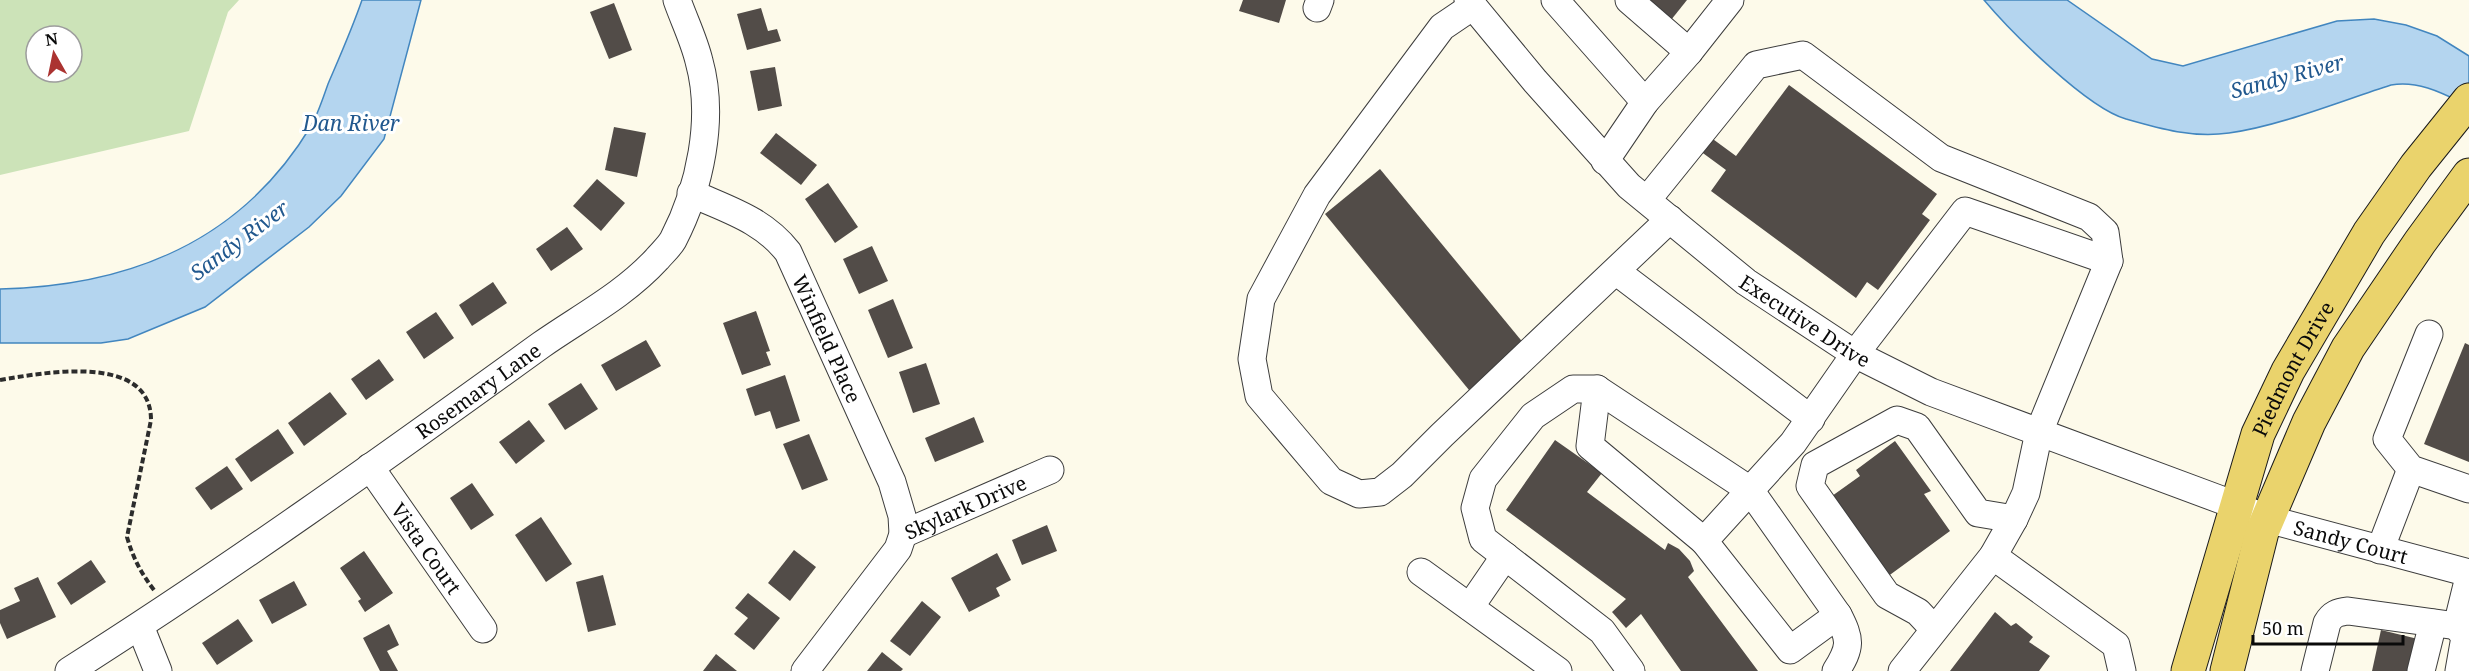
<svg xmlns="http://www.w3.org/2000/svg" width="2469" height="671" font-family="'Noto Serif',serif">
<rect width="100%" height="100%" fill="#fdfaea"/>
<path fill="#cce3b8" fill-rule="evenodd" d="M 0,0 L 239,0 L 228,12 L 189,131 L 0,175 ZM 36,36 L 72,36 L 72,72 L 36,72 Z"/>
<g fill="#b4d5ef" stroke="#4286bf" stroke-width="1.5">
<path d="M 362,0 L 421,0 L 384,139 L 341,196 L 309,227 L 205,307 L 128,339 L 101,343 L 0,343 L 0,289 C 130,286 241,242 311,126 C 318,114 323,98 328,84 C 340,56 352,29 362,0 Z"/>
<path d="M 1984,0 L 2067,0 L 2152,59 L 2183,66 L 2337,21 L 2374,19 L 2406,25 L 2437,36 L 2469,56 L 2469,106 C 2444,94 2419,80 2391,85 C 2341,101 2280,126 2229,133 C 2192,138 2161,129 2126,119 C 2087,108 2011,32 1984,0 Z"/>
</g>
<g fill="#524c48">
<path d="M 1243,0 L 1286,0 L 1279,23 L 1239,11 Z"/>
<path d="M 1645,0 L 1687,0 L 1671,20 Z"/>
<path d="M 614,3 L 632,50 L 609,59 L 590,12 Z"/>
<path d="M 761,8 L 768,31 L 777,29 L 781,41 L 747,50 L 737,14 Z"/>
<path d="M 775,67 L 782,106 L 758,111 L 750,71 Z"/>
<path d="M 1789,85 L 1937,194 L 1922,214 L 1930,220 L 1878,290 L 1867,282 L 1856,298 L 1711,191 L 1726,170 L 1696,148 L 1706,134 L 1736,156 Z"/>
<path d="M 614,127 L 646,133 L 637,177 L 605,170 Z"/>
<path d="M 776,133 L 817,165 L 801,185 L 760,153 Z"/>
<path d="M 1380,169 L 1525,345 L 1469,390 L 1325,214 Z"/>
<path d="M 597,179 L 625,203 L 601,231 L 573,206 Z"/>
<path d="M 828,183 L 858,227 L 835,243 L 805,199 Z"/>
<path d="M 567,227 L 583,249 L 551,271 L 536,249 Z"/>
<path d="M 872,246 L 888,281 L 859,294 L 843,259 Z"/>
<path d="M 493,282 L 507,303 L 472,326 L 459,305 Z"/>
<path d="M 893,299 L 913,348 L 888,358 L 868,310 Z"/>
<path d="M 756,311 L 770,351 L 766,352 L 771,365 L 742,375 L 723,323 Z"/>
<path d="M 436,312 L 454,338 L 424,359 L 406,332 Z"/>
<path d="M 646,340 L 661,366 L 616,391 L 601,365 Z"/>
<path d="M 2465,343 L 2469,345 L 2469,462 L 2424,444 Z"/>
<path d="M 379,359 L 394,380 L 366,400 L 351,379 Z"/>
<path d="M 926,363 L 940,404 L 913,413 L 899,372 Z"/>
<path d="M 785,375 L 800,421 L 776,429 L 770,411 L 755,416 L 746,389 Z"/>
<path d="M 581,383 L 598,409 L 565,430 L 548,404 Z"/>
<path d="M 330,392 L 347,414 L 304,446 L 288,423 Z"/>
<path d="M 974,417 L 984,442 L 935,462 L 925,438 Z"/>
<path d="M 529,420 L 545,441 L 516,464 L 499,442 Z"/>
<path d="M 278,429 L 294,453 L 251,482 L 235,459 Z"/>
<path d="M 809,434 L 828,480 L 802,490 L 783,444 Z"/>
<path d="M 1555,440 L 1602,473 L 1587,492 L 1665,550 L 1668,543 L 1679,549 L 1690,561 L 1694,571 L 1688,577 L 1758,671 L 1681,671 L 1641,614 L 1626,628 L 1612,612 L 1626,599 L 1506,510 Z"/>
<path d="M 1895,441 L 1931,491 L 1924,494 L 1950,531 L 1887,577 L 1832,496 L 1860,476 L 1856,470 Z"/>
<path d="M 227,466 L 243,489 L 211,510 L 195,488 Z"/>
<path d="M 472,483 L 494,515 L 471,530 L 450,498 Z"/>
<path d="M 541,517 L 572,564 L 546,582 L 515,535 Z"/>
<path d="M 1047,525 L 1057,551 L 1022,565 L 1012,540 Z"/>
<path d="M 794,550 L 816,567 L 790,601 L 768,583 Z"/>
<path d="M 364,551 L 393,593 L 365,612 L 358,601 L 361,599 L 340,568 Z"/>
<path d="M 997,553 L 1011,580 L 996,588 L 1000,596 L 969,612 L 951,578 Z"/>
<path d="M 91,560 L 106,582 L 71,605 L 57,583 Z"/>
<path d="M 603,575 L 616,625 L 588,632 L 576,582 Z"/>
<path d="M 38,577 L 56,617 L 7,639 L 0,623 L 0,610 L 20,601 L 14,588 Z"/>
<path d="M 294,581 L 307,605 L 272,624 L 259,600 Z"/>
<path d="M 748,593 L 780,618 L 754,650 L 734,634 L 748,618 L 735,608 Z"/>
<path d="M 922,601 L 941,617 L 910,656 L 890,641 Z"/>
<path d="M 1995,612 L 2011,626 L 2016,623 L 2033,637 L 2029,642 L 2050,656 L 2039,671 L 1950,671 Z"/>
<path d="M 238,619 L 253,641 L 217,665 L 202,643 Z"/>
<path d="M 389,624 L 399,645 L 387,651 L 398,671 L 380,671 L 363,638 Z"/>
<path d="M 2381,630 L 2418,639 L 2411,671 L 2372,671 Z"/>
<path d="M 882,652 L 903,669 L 901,671 L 867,671 Z"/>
<path d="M 716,654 L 737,671 L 703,671 Z"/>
</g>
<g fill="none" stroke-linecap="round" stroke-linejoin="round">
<defs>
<g id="minor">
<path id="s1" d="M 1468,0 L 1535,81 L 1629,186 L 1746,282 L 1855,354 L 1931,392 L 2235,505 L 2267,519 L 2469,573"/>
<path d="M 1555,0 L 1645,102"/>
<path d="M 1629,0 L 1689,52"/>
<path d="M 1473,6 L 1442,27 L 1317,195 L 1261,299 L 1252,359 L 1259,396 L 1331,481 L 1359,494 L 1380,492 L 1402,475 L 1442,435 L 1670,219"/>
<path d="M 1317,8 L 1320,0"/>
<path d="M 1605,161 L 1645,102 L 1689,52 L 1730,0"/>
<path id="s2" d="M 691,193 C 728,210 762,219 788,252 L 892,482 L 902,516 L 903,534 L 898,549 L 805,671"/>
<path d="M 1647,200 L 1756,65 L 1803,55 L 1941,158 L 2089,217 L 2105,232 L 2109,261 L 2039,432 L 2026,493 L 2014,519 L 1993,556 L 1902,671"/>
<path d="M 1617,272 L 1811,419"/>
<path d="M 2429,334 L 2387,439 L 2411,469 L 2469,489"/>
<path d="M 1597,389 L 1590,446 L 1704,541"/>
<path id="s3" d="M 370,467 L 483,629"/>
<path id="s4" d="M 903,534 L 1050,470"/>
<path d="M 2380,550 L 2411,469"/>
<path d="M 1993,556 L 2116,645 L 2122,671"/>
<path d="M 1421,572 L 1558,671"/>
<path d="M 1470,607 L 1505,556"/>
<path d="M 1838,615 L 1790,650 L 1704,541 L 1793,443 L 1855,354 L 1965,211 L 2109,261"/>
<path d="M 140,626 L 158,671"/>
<path d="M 1934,629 L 1918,612 L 1887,595 L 1810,486 L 1815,465 L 1897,420 L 1917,427 L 1978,513 L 2014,519"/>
<path id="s5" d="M 69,671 C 230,569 386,457 541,345 C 581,317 624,295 657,259 C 662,253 669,247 673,240 C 700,188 715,118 699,61 C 694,40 684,20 677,0"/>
<path d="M 1631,671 L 1602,631 L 1483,539 L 1475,508 L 1483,479 L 1533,416 L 1573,389 L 1597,389 L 1750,490 L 1838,615 C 1851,640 1851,647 1836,671"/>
<path d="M 2315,671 L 2327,623 C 2332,614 2338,612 2348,611 L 2457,626"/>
<path d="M 2421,671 L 2433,623"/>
<path d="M 2459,671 L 2465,637 L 2457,626 L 2469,577"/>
</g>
<g id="major">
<path id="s6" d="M 2188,671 L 2258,434 L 2288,371 L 2369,233 L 2416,166 L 2469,100"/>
<path d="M 2227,671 L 2262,532 L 2309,422 L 2348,348 L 2420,242 L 2469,175"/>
</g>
</defs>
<use href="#minor" stroke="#3d3d3d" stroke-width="29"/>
<use href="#major" stroke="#1b1b1b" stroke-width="35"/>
<path stroke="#2c2c2c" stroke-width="4" stroke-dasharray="6 3" stroke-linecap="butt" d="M 0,380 C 42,373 151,352 151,420 L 127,537 C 133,558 141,573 154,590"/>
<use href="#minor" stroke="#fff" stroke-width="27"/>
<use href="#major" stroke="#ead36c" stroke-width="33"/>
</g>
<g text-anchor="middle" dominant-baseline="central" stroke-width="6" stroke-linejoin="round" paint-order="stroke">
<g font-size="20" fill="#0a0a0a" stroke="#fff">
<text stroke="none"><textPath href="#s1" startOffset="468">Executive Drive</textPath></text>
<text stroke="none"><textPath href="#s2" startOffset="210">Winfield Place</textPath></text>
<text stroke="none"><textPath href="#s6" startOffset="321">Piedmont Drive</textPath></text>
<text stroke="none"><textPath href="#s5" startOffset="496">Rosemary Lane</textPath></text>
<text stroke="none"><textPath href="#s4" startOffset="68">Skylark Drive</textPath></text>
<text stroke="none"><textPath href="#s1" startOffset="1059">Sandy Court</textPath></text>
<text stroke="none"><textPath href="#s3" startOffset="99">Vista Court</textPath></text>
</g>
<g font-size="21" font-style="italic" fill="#21588e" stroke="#fff">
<text transform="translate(2287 76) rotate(-15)">Sandy River</text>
<text x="351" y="123">Dan River</text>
<text transform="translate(239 240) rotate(-37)">Sandy River</text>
</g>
</g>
<g transform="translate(54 54) rotate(351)"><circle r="28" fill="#ffffff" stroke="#9d9d9d" stroke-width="1.5"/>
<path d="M0-4.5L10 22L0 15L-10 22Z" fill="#ab3331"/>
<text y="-9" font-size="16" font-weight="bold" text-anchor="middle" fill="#0a0a0a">N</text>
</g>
<path d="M2253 635v9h150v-9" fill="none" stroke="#0a0a0a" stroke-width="3"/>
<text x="2262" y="635" font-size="18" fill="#0a0a0a" stroke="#ffffff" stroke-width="4.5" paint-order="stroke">50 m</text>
</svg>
